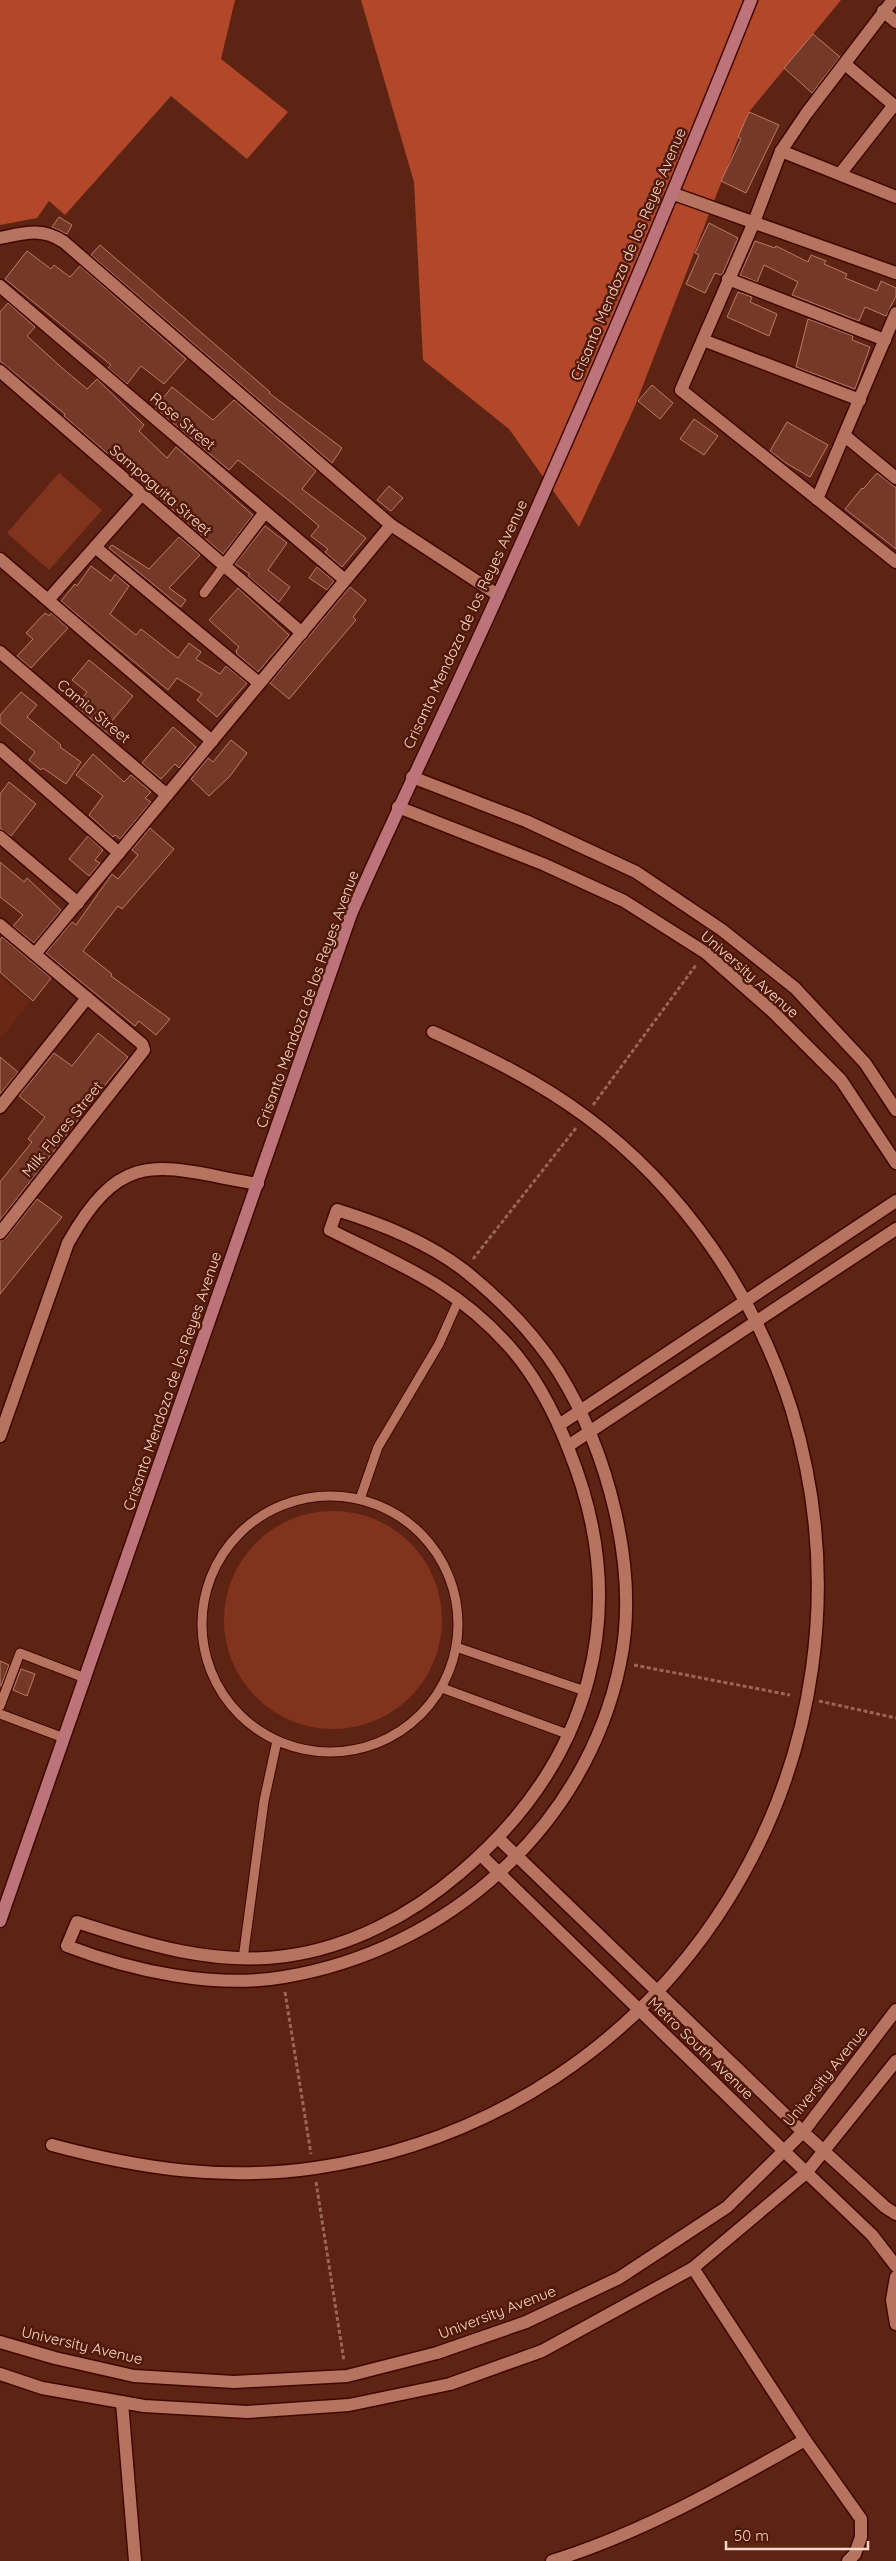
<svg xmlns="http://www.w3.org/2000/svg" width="896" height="2561" font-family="Quicksand,sans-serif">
<rect width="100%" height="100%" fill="#5d2413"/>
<path fill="#692714" d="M 0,977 L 30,1002 L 0,1039 Z"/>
<g fill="#81331d">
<path d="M 59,473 L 102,510 L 49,570 L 7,533 Z"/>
<circle cx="333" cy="1620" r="109"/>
</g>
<g fill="#b24729">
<path d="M 0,0 L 235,0 L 221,59 L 288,112 L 247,159 L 171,96 L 65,215 L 49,201 L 37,218 L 0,225 Z"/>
<path d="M 361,0 L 841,0 L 748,113 L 635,406 L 579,527 L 509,429 L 423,360 L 414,182 Z"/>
</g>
<g fill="#753928" stroke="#bd7a67">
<path d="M 813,34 L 840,57 L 812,93 L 784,68 Z"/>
<path d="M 749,112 L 779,125 L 746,193 L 721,181 L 741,139 L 738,137 Z"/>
<path d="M 59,217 L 72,225 L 67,234 L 52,227 Z"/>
<path d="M 709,223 L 738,238 L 723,273 L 721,275 L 715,273 L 705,293 L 686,284 L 699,255 L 695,253 Z"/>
<path d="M 755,241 L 775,248 L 776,246 L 808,262 L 811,255 L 826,261 L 824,264 L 847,274 L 845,278 L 877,291 L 881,281 L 896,288 L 896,296 L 886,316 L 865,307 L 859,321 L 792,295 L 798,282 L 764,265 L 757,282 L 740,275 Z"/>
<path d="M 100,245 L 270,392 L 269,393 L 342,448 L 332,463 L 91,255 Z"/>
<path d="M 27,251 L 51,269 L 54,265 L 70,277 L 80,266 L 186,359 L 164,384 L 141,366 L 127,384 L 108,368 L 111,365 L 5,279 Z"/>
<path d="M 738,292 L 752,297 L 750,302 L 777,314 L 769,336 L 727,317 Z"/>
<path d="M 8,303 L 35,327 L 27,336 L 61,367 L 87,389 L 97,379 L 144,425 L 139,431 L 167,458 L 176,447 L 253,515 L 223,554 L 143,484 L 147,479 L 115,458 L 114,459 L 64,416 L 65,414 L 0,361 L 0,312 Z"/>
<path d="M 808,319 L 853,336 L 852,340 L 870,347 L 855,389 L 796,367 Z"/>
<path d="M 652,385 L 673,403 L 660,419 L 638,401 Z"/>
<path d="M 172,387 L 213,420 L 234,400 L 316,471 L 302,489 L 366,538 L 342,567 L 325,552 L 328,549 L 311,536 L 319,526 L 292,503 L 238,460 L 229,470 L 155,408 Z"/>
<path d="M 694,419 L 718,436 L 704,455 L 680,439 Z"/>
<path d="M 787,422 L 828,445 L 810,477 L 786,463 L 770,451 Z"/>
<path d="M 877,473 L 896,488 L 896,549 L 845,509 L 862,488 L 863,489 Z"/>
<path d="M 389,486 L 403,498 L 391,511 L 377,500 Z"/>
<path d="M 265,526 L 287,543 L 268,570 L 290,587 L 279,602 L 248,576 L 250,574 L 235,564 Z"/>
<path d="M 179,537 L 200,555 L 169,588 L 186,600 L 181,607 L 109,548 L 112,545 L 149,569 Z"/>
<path d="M 91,566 L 111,581 L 115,574 L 129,586 L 110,614 L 136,635 L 141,629 L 178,658 L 189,643 L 201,652 L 196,659 L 220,674 L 226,666 L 247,683 L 217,717 L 197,700 L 202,694 L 177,678 L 168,690 L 61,601 L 75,584 L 77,586 Z"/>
<path d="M 317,567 L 334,581 L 327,590 L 309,578 Z"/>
<path d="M 350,587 L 366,600 L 353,617 L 356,620 L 289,699 L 270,683 Z"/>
<path d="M 238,588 L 289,635 L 258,672 L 237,654 L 236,651 L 239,647 L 209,620 Z"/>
<path d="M 45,613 L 49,616 L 51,613 L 68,628 L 31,668 L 17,656 L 33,639 L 26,633 Z"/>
<path d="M 89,660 L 133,696 L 112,721 L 119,726 L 111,736 L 76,706 L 87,692 L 72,680 Z"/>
<path d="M 21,692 L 37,705 L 27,717 L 61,745 L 60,747 L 81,762 L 66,784 L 43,768 L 41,770 L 29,760 L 35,752 L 0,723 L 0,715 Z"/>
<path d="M 173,727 L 196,747 L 179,768 L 175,764 L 161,779 L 142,763 Z"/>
<path d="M 231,740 L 247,753 L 230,776 L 209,796 L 191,779 L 208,758 L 213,762 Z"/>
<path d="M 93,754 L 124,782 L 131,775 L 151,792 L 145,798 L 151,802 L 120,839 L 115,835 L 113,837 L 89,815 L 103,796 L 76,775 Z"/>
<path d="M 9,782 L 36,804 L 11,836 L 0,828 L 0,794 Z"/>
<path d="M 150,828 L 174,849 L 122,909 L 118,906 L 83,951 L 112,974 L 111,976 L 170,1019 L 156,1035 L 139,1021 L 135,1026 L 46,953 L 72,922 L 76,925 L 112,874 L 118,879 L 138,855 L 132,850 Z"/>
<path d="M 88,836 L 103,850 L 95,860 L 100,863 L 89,876 L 69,859 Z"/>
<path d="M 0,862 L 24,882 L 27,878 L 61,910 L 34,943 L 13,926 L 23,915 L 0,897 Z"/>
<path d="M 2,937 L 51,978 L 33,1001 L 0,972 L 0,940 Z"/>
<path d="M 98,1033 L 128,1057 L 77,1119 L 78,1120 L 0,1220 L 0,1182 L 32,1142 L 28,1139 L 45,1117 L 19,1096 L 54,1053 L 72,1066 Z"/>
<path d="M 0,1057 L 18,1072 L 0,1094 Z"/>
<path d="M 37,1199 L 62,1217 L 0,1294 L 0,1241 L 6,1238 Z"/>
<path d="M 0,1661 L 9,1665 L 1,1686 L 0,1686 Z"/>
<path d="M 21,1669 L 35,1674 L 27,1696 L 13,1690 Z"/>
</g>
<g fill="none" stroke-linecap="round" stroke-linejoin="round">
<defs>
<g id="service">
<path d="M 204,593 L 224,566"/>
<circle cx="330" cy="1624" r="128"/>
<path d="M 360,1499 L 378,1447 L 439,1344 L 459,1299"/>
<path d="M 456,1647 L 585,1691"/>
<path d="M 442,1688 L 570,1735"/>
<path d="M 0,1706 L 20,1653 L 85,1678"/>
<path d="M 0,1714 L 64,1738"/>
<path d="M 243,1959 L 264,1801 L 277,1741"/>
</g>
<g id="minor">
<path d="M 893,0 L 806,114 L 781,151 L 754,222 L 681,390 L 896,562"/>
<path d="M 883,11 L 896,22"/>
<path d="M 845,64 L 896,107"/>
<path d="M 781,151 L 896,197"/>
<path d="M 840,174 L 894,105"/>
<path d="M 674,194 L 896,273"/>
<path d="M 0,238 C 24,233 42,227 64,242 L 391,525 L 498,595"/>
<path d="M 728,279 L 885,340"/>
<path d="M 0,286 L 345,580"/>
<path d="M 703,340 L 860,400"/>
<path d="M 0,371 L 302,633"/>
<path d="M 845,436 L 896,478"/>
<path d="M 817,499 L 896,313"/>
<path d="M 95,547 L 259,683"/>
<path d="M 0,559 L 212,741"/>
<path d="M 224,566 L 265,512"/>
<path d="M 48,600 L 142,494"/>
<path d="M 0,652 L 167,795"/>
<path d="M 0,749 L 119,853"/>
<path d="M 0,837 L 78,903"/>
<path d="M 0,925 L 142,1044 L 144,1050 L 0,1233"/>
<path d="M 35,954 L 391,525"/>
<path d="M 0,1107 L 87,998"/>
<path d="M 337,1210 C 382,1224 428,1242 465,1271 C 500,1299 534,1334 558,1371 C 608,1451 640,1570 620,1664 C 586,1827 447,1950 284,1977 C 215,1989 132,1971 67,1946 L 77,1922 C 144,1944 215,1966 286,1956 C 351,1947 411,1915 460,1873 C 591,1762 634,1611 569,1450 C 555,1414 535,1375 508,1345 C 454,1285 400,1265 330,1230 Z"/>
<path d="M 559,1425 L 896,1201"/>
<path d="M 0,1436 L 68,1243 C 124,1143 162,1168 258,1184"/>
<path d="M 568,1446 L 896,1229"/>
<path d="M 518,1857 L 803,2132"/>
<path d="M 499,1873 L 784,2151"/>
<path d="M 52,2145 C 141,2169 224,2181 315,2168 C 675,2116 896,1759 792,1411 C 756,1296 683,1188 585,1116 C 538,1081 486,1056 433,1032"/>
<path d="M 693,2268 L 805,2440 L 861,2519 L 861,2537 L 855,2554 L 848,2561"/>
<path d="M 122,2402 L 135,2561"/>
<path d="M 552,2561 C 642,2533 724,2486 805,2440"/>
</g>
<g id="tertiary">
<path d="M 412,777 L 526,821 L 636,872 L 722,930 L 795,988 L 865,1063 L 896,1110"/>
<path d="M 398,807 L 543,864 L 624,901 L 706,953 L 772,1011 L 841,1080 L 896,1163"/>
<path d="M 498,1838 L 518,1857"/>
<path d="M 481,1855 L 499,1873"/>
<path d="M 803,2132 L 885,2207 L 896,2214"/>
<path d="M 784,2151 L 872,2235 L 896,2266"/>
<path d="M 896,2277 L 892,2300 L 896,2324"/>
<path d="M 0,2342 L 55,2358 L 134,2376 L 234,2382 L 347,2376 L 437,2353 L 526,2322 L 619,2278 L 727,2207 L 803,2132 L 896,2010"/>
<path d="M 0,2374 L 42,2388 L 144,2406 L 247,2412 L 349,2405 L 450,2384 L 542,2351 L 693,2268 L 806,2173 L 896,2061"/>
</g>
<path id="secondary" d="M 0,1921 L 351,914 C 398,807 450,702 498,595 C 587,399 671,200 751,0"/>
</defs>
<use href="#service" stroke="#400700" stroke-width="11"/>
<use href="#minor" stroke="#400700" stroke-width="15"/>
<use href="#tertiary" stroke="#400700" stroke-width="15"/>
<use href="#secondary" stroke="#400700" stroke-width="15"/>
<g stroke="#986758" stroke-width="3" stroke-dasharray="4 2.5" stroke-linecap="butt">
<path d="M 593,1105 L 696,965"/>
<path d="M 473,1259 L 576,1128"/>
<path d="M 634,1665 L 790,1695"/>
<path d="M 819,1701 L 896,1718"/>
<path d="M 285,1992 L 311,2154"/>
<path d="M 316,2182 L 344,2361"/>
</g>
<use href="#service" stroke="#b57360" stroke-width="9"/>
<use href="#minor" stroke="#b57360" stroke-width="12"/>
<use href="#tertiary" stroke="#b57360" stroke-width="12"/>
<use href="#secondary" stroke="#bc747a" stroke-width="12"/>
</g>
<g text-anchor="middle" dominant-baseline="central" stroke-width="5" stroke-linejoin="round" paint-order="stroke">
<g font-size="15" fill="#fcd7cc" stroke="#511907">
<text transform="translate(628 254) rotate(-67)">Crisanto Mendoza de los Reyes Avenue</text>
<text transform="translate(183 421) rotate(40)">Rose Street</text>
<text transform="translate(161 490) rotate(41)">Sampaguita Street</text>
<text transform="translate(465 624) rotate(-65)">Crisanto Mendoza de los Reyes Avenue</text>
<text transform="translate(94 711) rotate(40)">Camia Street</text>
<text transform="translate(750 974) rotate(41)">University Avenue</text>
<text transform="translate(307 999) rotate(-70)">Crisanto Mendoza de los Reyes Avenue</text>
<text transform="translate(62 1129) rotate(-51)">Milk Flores Street</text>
<text transform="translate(172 1381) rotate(-71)">Crisanto Mendoza de los Reyes Avenue</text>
<text transform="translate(701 2048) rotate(44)">Metro South Avenue</text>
<text transform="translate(825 2076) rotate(-51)">University Avenue</text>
<text transform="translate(497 2312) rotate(-21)">University Avenue</text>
<text transform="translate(82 2345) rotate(13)">University Avenue</text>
</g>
</g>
<path d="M726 2541v8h142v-8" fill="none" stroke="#fcd7cc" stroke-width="2.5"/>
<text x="734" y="2541" font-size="15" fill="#fcd7cc" stroke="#511907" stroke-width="4" paint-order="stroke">50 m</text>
</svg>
